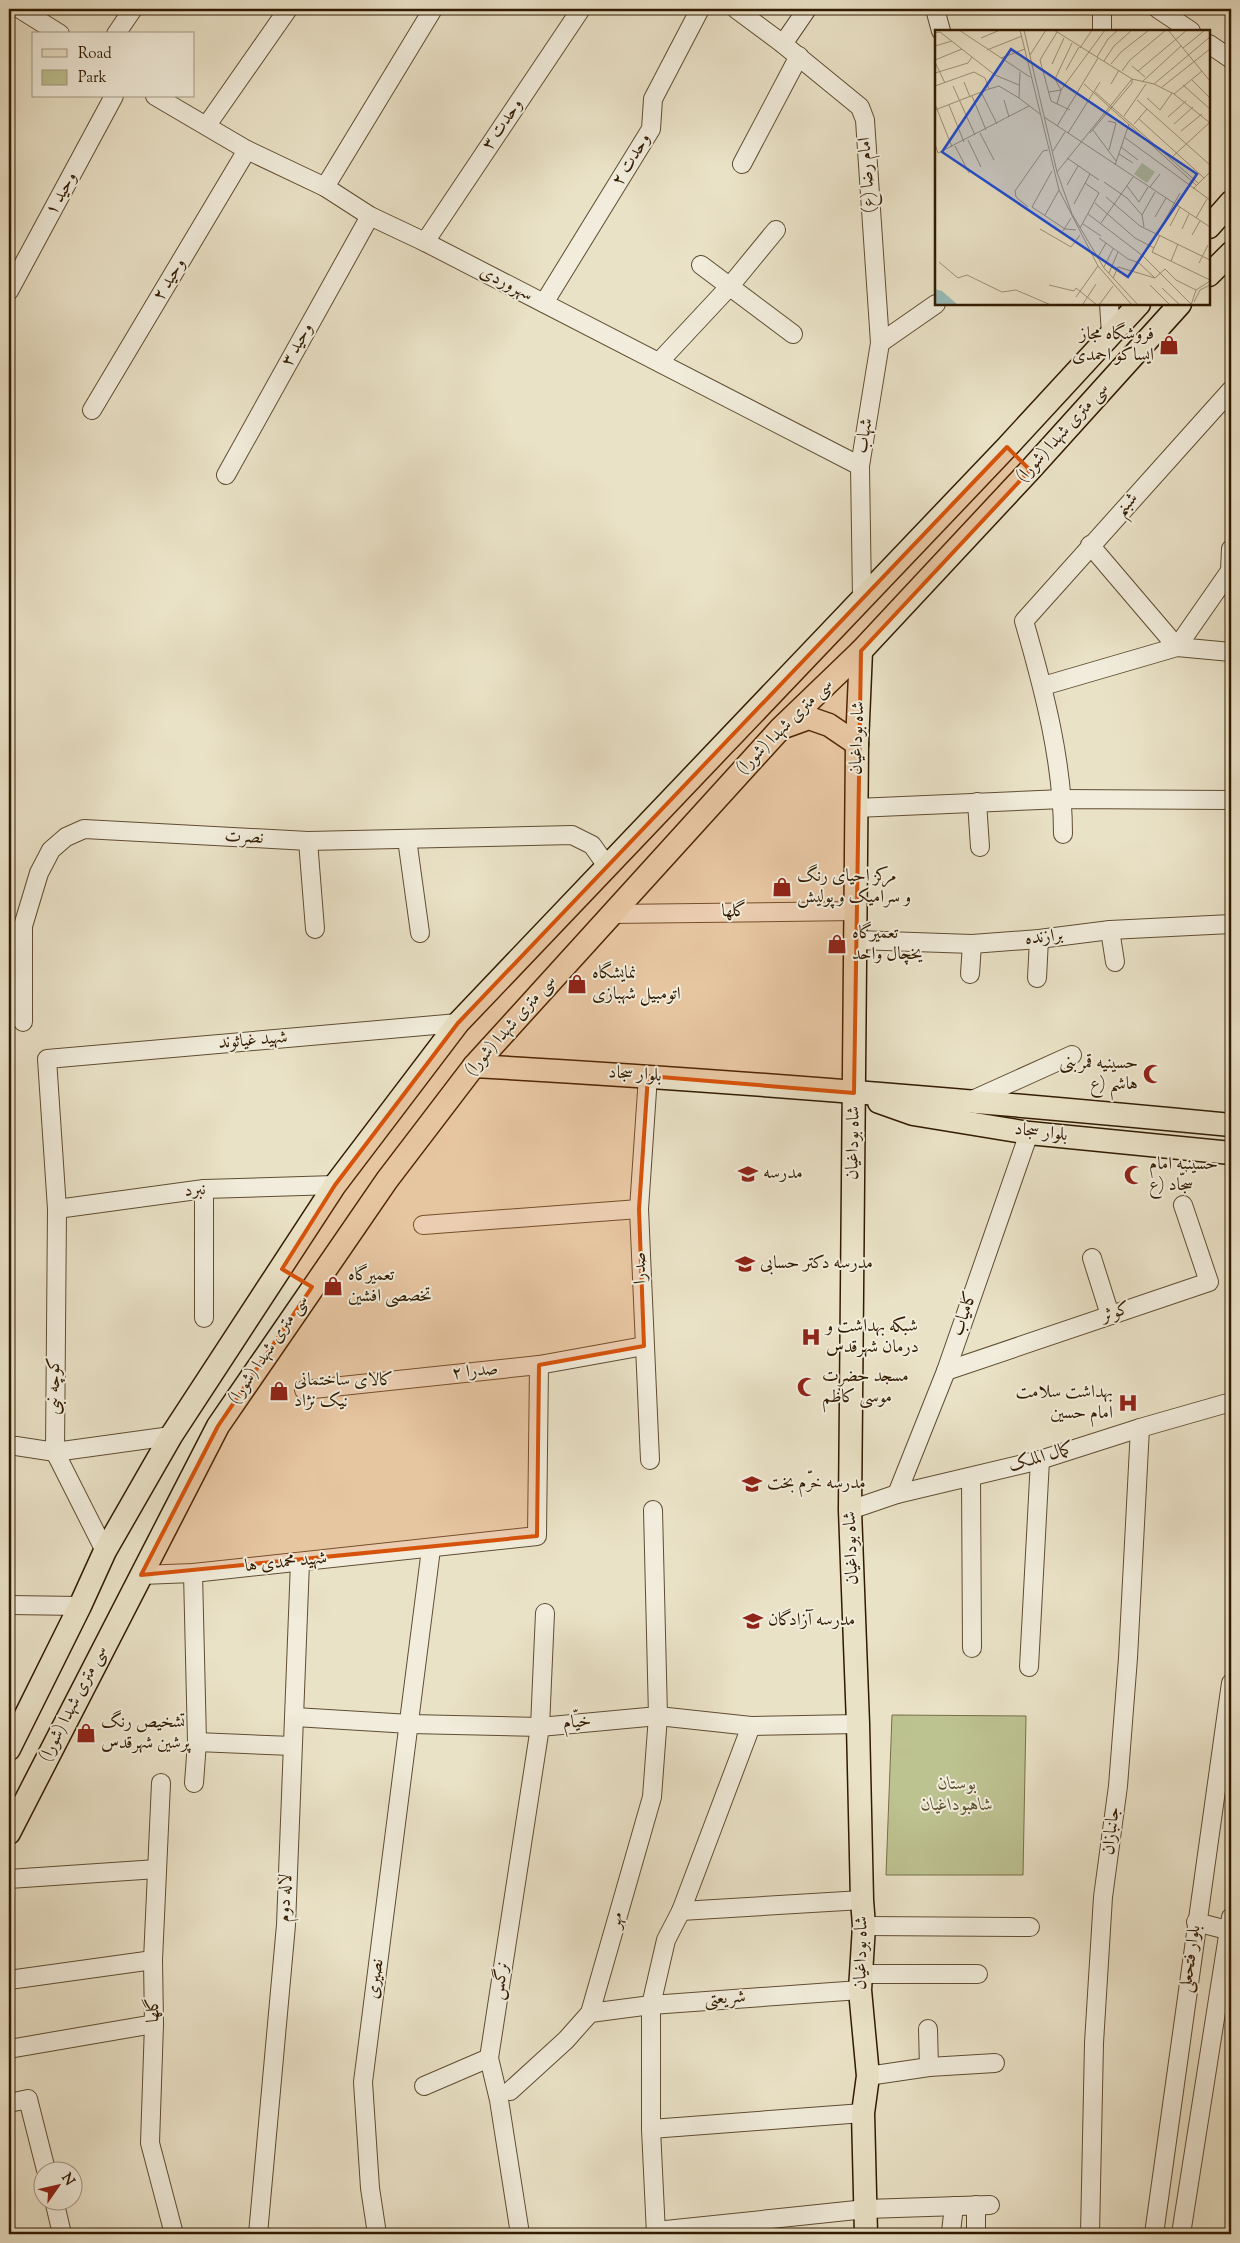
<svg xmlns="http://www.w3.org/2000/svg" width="1240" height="2243" font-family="'Sorts Mill Goudy',Amiri,serif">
<rect width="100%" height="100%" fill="#eae2c7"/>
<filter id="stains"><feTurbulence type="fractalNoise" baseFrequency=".004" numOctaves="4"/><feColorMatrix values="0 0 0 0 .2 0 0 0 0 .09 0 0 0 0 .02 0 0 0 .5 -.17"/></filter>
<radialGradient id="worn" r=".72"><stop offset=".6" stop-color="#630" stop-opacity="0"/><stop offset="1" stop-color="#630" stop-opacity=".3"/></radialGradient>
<path fill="#bdc291" stroke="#776e48" d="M 892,1715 L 1026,1716 L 1023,1875 L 886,1875 Z"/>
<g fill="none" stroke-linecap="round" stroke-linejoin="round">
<defs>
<g id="minor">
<path d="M 20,9 L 60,34"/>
<path d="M 736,9 L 783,44"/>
<path d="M 807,9 L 783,44 L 860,107 L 865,120 L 880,343"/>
<path d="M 935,9 L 941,31"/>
<path d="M 1158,9 L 1191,31"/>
<path d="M 1102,31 L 1102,9"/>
<path d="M 116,34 L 133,9"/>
<path d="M 1209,44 L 1231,59"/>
<path d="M 155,96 L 247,150 L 325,187 L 370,216 L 425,242 L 860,466"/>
<path d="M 207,125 L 288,9"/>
<path d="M 742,164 L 799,56"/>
<path d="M 325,187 L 433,9"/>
<path d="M 425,242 L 581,9"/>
<path d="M 701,265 L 793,334"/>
<path d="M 9,291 L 114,96"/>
<path d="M 544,303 L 651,129 L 653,99 L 700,9"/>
<path d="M 1109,304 L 1111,334"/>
<path d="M 659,362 L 730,286 L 776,230"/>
<path d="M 92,410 L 247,150"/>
<path d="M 226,475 L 370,216"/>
<path d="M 1090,545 L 1177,647 L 1230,571 L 1231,549"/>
<path d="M 862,598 L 860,466 L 880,343 L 936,304"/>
<path d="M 1043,686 L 1177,647 L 1231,652"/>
<path d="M 977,802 L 980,847"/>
<path d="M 856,808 L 1063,799 L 1231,800"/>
<path d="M 1063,834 C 1063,762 1044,690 1024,621 L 1231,390"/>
<path d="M 407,839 L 420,933"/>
<path d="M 308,841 L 315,929"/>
<path d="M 611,914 L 857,911"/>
<path d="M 1110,930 L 1115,962"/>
<path d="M 857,940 L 972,944 L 1039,939 L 1110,930 L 1231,924"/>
<path d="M 970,974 L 972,944"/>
<path d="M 1037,978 L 1039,939"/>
<path d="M 23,1022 L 23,926 L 39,873 L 51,850 L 66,837 L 84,829 L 308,841 L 572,835 L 592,845 L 607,866"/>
<path d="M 648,1076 L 639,1209 L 650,1460"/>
<path d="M 970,1101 L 1072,1055"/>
<path d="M 57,1209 L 204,1189 L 335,1185"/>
<path d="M 423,1225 L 639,1209"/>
<path d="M 1092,1258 L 1110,1315"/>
<path d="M 204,1318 L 204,1189"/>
<path d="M 946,1371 L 1209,1282 L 1183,1205"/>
<path d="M 304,1390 L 539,1365 L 644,1346"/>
<path d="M 16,1446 L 55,1452 L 171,1436"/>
<path d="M 971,1478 L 972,1648"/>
<path d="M 897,1494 L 946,1371 L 1029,1133"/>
<path d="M 850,1510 L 897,1494 L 1040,1460 L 1140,1428 L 1231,1402"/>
<path d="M 105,1551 L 55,1452 L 57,1209 L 47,1059 L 458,1023"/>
<path d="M 193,1573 L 197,1742 L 194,1783"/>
<path d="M 141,1575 L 193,1573 L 537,1536 L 539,1365"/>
<path d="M 9,1605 L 80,1606"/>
<path d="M 1029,1667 L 1040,1460"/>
<path d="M 295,1717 L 410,1724 L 540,1727 L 658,1716 L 751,1726 L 858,1724"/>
<path d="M 197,1742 L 292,1746"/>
<path d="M 161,1783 L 153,1960 L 154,2024 L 150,2143 L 174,2234"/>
<path d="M 9,1879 L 157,1869"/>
<path d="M 681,1911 L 862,1900"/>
<path d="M 1196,1922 L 1231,1931"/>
<path d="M 864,1926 L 1030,1927"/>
<path d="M 860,1974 L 978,1974"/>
<path d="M 9,1980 L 153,1960"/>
<path d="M 590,2013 L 651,2005 L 860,1990"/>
<path d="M 928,2029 L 929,2067"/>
<path d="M 9,2049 L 154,2024"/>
<path d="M 868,2076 L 929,2067 L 995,2063"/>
<path d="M 424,2086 L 489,2058"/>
<path d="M 510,2091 L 566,2040 L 590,2013 L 652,1797 L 658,1716 L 653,1510"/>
<path d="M 9,2103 L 28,2099 L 46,2170"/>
<path d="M 651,2129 L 863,2113"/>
<path d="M 54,2200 L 62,2234"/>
<path d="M 976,2230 L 976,2205"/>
<path d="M 656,2231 L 866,2209 L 990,2205"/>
<path d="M 951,2232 L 954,2206"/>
<path d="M 258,2234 L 286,1925 L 300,1562"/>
<path d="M 377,2234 L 370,2188 L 363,2082 L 431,1549"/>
<path d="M 520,2234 L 499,2100 L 489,2058 L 540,1727 L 545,1613"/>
<path d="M 656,2234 L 651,2129 L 651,2005 L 666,1940 L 681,1911 L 751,1726"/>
<path d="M 1090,2234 L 1094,2043 L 1103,1897 L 1118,1786 L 1128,1658 L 1140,1428"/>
<path d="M 1154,2234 L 1231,1683"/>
<path d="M 1181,2234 L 1231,1917"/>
</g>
<g id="major">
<path d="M 1209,227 L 1231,202"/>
<path d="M 1209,275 L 1231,253"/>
<path d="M 861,651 L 857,744 L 850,1510 L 858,1724 L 862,1900 L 864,1926 L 860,1990 L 868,2076 L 863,2113 L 866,2234"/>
<path d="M 784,727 L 809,718 L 829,725 L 857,744"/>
<path d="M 474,1066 C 727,1080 979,1101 1231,1125"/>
<path d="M 879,1102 L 913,1114 L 1029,1133 L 1231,1153"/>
<path d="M 9,1749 L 80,1606 L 105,1551 L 171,1436 L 335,1185 L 458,1023 L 1007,447 L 1139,304"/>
<path d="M 9,1833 L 218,1426 L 387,1180 L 474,1066 L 781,728 L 861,651 L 1030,470 L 1180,304"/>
</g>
</defs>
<use href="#minor" stroke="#5f4d32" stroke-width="20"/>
<use href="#major" stroke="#311b00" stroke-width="25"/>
<use href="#minor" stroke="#f1ecdb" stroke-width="18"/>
<use href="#major" stroke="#eae2c7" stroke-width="22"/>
</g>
<path fill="#d6530b" fill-opacity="0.2" stroke="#d6530b" stroke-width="4" stroke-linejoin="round" d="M 1007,447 L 1030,470 L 861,651 L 854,1093 L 648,1076 L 639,1209 L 644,1346 L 539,1365 L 537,1536 L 141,1575 L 218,1426 L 312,1287 L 282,1269 L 335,1185 L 458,1023 Z"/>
<defs>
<symbol id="shop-bare" viewBox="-9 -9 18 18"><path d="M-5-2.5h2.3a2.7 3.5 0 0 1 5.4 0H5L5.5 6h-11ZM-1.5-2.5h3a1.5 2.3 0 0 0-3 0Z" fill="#8f2418" stroke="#f1ecdb" stroke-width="2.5" paint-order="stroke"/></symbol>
<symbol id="mosque-bare" viewBox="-9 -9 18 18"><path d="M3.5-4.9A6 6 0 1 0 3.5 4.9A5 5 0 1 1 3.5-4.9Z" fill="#8f2418" stroke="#f1ecdb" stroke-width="2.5" paint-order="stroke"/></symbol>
<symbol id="school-bare" viewBox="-9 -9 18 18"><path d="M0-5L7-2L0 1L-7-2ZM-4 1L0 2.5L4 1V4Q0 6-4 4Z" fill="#8f2418" stroke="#f1ecdb" stroke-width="2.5" paint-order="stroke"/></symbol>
<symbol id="hospital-bare" viewBox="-9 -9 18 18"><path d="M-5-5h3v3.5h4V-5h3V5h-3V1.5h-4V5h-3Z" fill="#8f2418" stroke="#f1ecdb" stroke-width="2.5" paint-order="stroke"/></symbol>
</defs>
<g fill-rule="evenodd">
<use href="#shop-bare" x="1155" y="331" width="28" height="28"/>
<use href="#shop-bare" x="768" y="873" width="28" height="28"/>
<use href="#shop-bare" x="823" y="930" width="28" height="28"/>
<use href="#shop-bare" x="563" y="970" width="28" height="28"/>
<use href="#mosque-bare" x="1139" y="1060" width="28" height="28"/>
<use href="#school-bare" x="734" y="1160" width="28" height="28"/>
<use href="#mosque-bare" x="1120" y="1161" width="28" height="28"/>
<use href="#school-bare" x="731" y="1250" width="28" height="28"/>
<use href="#shop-bare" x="319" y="1272" width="28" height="28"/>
<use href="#hospital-bare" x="797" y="1323" width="28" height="28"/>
<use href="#mosque-bare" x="793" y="1373" width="28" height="28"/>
<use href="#shop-bare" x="265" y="1377" width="28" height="28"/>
<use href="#hospital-bare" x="1114" y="1389" width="28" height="28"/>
<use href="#school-bare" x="738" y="1470" width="28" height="28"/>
<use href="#school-bare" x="739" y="1607" width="28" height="28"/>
<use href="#shop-bare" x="72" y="1719" width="28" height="28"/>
</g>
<g text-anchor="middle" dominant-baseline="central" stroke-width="4" stroke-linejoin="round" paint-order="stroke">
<g font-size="18" fill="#311b00" stroke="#f1ecdb">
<text transform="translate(503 125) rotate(-56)">وحدت ۳</text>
<text transform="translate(632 160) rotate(-59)">وحدت ۲</text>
<text transform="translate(868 175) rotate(-94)">امام رضا (ع)</text>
<text transform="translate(62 194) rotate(-61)">وحید ۱</text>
<text transform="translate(170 280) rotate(-59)">وحید ۲</text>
<text transform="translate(506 284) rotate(27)">سهروردی</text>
<text transform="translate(298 345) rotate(-61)">وحید ۳</text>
<text transform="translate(1063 433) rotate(-48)">سی متری شهدا (شورا)</text>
<text transform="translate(865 436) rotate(-81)">شهاب</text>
<text transform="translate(1127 505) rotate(-48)">شبنم</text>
<text transform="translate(785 727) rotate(-45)">سی متری شهدا (شورا)</text>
<text transform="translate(858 738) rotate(-88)">شاه بوداغیان</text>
<text transform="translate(244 838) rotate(3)">نصرت</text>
<text transform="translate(734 912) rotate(-1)">گلها</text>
<text transform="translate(1044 938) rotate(-6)">برازنده</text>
<text transform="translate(511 1026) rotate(-49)">سی متری شهدا (شورا)</text>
<text transform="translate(253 1041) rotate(-5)">شهید غیاثوند</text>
<text transform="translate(635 1075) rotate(4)">بلوار سجاد</text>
<text transform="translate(1041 1133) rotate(7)">بلوار سجاد</text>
<text transform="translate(854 1143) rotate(-89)">شاه بوداغیان</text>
<text transform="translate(195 1191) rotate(-6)">نبرد</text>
<text transform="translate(641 1268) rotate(-92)">صدرا</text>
<text transform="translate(1116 1313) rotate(-19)">کوثر</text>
<text transform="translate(965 1314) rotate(-71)">کامیاب</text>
<text transform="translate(269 1350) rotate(-56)">سی متری شهدا (شورا)</text>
<text transform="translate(475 1372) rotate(-6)">صدرا ۲</text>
<text transform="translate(55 1386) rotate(-90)">کوچه نبی</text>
<text transform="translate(1041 1458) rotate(-16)">کمال الملک</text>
<text transform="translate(852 1548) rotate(-92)">شاه بوداغیان</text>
<text transform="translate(286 1563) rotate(-6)">شهید محمدی ها</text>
<text transform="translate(74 1704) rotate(-63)">سی متری شهدا (شورا)</text>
<text transform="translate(577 1723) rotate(-5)">خیّام</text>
<text transform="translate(1112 1831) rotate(-83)">جانبازان</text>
<text transform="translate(286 1898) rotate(-88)">لاله دوم</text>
<text transform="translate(617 1920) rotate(-74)">مهر</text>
<text transform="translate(862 1953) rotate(-89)">شاه بوداغیان</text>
<text transform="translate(1191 1959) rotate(-82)">بلوار فتحعلی</text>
<text transform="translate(376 1979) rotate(-82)">نصیری</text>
<text transform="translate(501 1981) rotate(-81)">نرگس</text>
<text transform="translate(725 1999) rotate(-4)">شریعتی</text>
<text transform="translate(154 2010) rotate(-91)">گلها</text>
</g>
<g font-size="18" fill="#311b00" stroke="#f1ecdb" text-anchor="start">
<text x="1154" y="335" text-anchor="end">فروشگاه مجاز<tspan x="1154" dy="21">ایساکو احمدی</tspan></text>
<text x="797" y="877">مرکز احیای رنگ<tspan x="797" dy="21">و سرامیک و پولیش</tspan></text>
<text x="852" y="934">تعمیرگاه<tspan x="852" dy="21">یخچال واحد</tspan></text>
<text x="592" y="974">نمایشگاه<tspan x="592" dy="21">اتومبیل شهبازی</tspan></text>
<text x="1138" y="1064" text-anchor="end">حسینیه قمربنی<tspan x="1138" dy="21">هاشم (ع</tspan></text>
<text x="1149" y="1165">حسینیه امام<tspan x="1149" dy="21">سجّاد (ع</tspan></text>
<text x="763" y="1174">مدرسه</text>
<text x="760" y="1264">مدرسه دکتر حسابی</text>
<text x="348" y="1276">تعمیرگاه<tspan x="348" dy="21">تخصصی افشین</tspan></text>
<text x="826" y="1327">شبکه بهداشت و<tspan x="826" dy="21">درمان شهرقدس</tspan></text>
<text x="822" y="1377">مسجد حضرت<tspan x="822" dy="21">موسی کاظم</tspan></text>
<text x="294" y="1381">کالای ساختمانی<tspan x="294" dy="21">نیک نژاد</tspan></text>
<text x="1113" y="1393" text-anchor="end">بهداشت سلامت<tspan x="1113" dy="21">امام حسین</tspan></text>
<text x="767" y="1484">مدرسه خرّم بخت</text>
<text x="768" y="1621">مدرسه آزادگان</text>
<text x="101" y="1723">تشخیص رنگ<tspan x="101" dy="21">پرشین شهرقدس</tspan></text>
</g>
<g font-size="18" font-style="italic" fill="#5b4d2c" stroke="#f1ecdb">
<text x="957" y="1785">بوستان<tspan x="957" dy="21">شاهبوداغیان</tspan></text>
</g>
</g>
<g transform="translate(935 30)">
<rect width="275" height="275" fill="#eae2c7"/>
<path d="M 207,133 L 220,142 L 212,153 L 199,144 Z" fill="#bdc291"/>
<path d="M 0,259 L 7,261 L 23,275 L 0,275 Z" fill="#98bdb9"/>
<path fill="none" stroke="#a09277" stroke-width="1" d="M 24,0 L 95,47M 85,0 L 124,160 L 163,236 L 197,275M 89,0 L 122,142 L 137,184 L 169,238 L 203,275M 119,0 L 197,49 L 219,54 L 239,64 L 275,93M 233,0 L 275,51M 122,2 L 105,30 L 116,71 L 135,80M 0,3 L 5,2 L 60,45 L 84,55M 46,8 L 65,0M 0,16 L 17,11M 145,18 L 157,0M 248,18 L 270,0M 52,20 L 87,6M 95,25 L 111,0M 162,27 L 173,9 L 183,0M 66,28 L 90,19M 0,30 L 27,19M 169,31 L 179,16 L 197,0M 0,32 L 10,53M 117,34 L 129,8M 176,34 L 186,22 L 214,0M 197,36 L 210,47M 131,40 L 144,17M 187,41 L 195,30 L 231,0M 203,41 L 252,0M 39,42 L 50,48 L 54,59 L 64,56 L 84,68M 85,42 L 84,68 L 105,84M 0,43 L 33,33 L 37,27M 256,49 L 275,68M 29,52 L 35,67M 207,52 L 246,16M 149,54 L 261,155M 176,54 L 184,40M 219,54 L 275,7M 248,55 L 275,79M 0,56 L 39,42M 18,56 L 40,105M 227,57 L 275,19M 46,62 L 62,94M 114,62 L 126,60 L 120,49 L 137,13M 160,62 L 263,153M 239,64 L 267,41M 37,66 L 51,100M 212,68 L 225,80 L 237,63M 69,70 L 74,87M 202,70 L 275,135M 0,74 L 17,117M 122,74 L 126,60 L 170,0M 14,75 L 29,112M 0,80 L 54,59M 189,86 L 211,54M 109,87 L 275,197M 233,87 L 251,71M 204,89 L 269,148M 173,91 L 181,93 L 174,120M 199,94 L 212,79M 239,94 L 258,77M 122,96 L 163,28M 158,100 L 181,131M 246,101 L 267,84M 45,103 L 59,130M 133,103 L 165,52M 155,103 L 197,53 L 197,49M 189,107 L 275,170M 33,110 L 46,137M 0,114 L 3,123 L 94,76M 20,116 L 34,143M 186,117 L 203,130M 118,121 L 130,102M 184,124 L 198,133M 132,128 L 164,150M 235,129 L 274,93M 180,135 L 194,94M 117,141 L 97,177 L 130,199 L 141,200M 122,142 L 197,49M 169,152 L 192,168 L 207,185 L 209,197M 132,155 L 143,136M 192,156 L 204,172 L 213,157M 215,157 L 225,144M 258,159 L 275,142M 171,167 L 205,196 L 275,230M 160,173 L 200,208 L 219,218M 139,174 L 155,144M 93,177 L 81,167 L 80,161 L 108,121 L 113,120M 153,184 L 208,226 L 256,274M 110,185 L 124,160M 207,185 L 220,162M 220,187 L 231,168M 261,188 L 272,169M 229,192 L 245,163M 166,193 L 198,147M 148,194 L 166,206M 235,196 L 245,177M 145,198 L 164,163 L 150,153M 105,199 L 136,217 L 145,205M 247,199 L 254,184M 128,201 L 136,188M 225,205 L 217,222 L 275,250M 257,205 L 265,191M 164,208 L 193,229 L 204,233 L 220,248 L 230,239 L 241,250 L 261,260M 163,227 L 171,213M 236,231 L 243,214M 4,232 L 23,248 L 32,245 L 67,262 L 81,260 L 116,275M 264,233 L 273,215M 169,237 L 178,219M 174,243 L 183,222M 178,248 L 183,237 L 220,248M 114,255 L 139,261 L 141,258 L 162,275M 215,255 L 235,275M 227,258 L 245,275M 141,267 L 163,236M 259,272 L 265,260 L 275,255M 148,274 L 161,254M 164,275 L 178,256M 256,275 L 261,260 L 275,251"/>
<path fill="#1d4ed8" fill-opacity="0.15" stroke="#1d4ed8" stroke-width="2.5" d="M 76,19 L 262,144 L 193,247 L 7,122 Z"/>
<rect width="275" height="275" fill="none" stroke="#311b00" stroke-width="2.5"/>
</g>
<rect width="1240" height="2243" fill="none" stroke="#eae2c7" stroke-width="30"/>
<rect x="10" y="10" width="1220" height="2223" fill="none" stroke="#311b00" stroke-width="2.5"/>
<rect x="15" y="15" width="1210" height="2213" fill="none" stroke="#311b00"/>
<rect x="32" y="32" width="162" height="65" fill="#f1ecdb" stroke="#a49883"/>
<rect x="42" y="49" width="25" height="8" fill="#eae2c7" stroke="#a49883"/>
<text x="78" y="58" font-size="15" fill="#311b00">Road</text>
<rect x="42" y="70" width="25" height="15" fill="#bdc291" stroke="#a49883"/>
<text x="78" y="82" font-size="15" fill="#311b00">Park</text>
<g transform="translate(58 2186) rotate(56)"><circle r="24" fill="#f1ecdb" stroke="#a49883"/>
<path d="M0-4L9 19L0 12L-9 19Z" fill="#8f2418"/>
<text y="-8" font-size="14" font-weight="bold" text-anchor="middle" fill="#311b00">N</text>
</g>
<rect width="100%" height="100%" filter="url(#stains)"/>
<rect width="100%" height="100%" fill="url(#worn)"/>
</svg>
